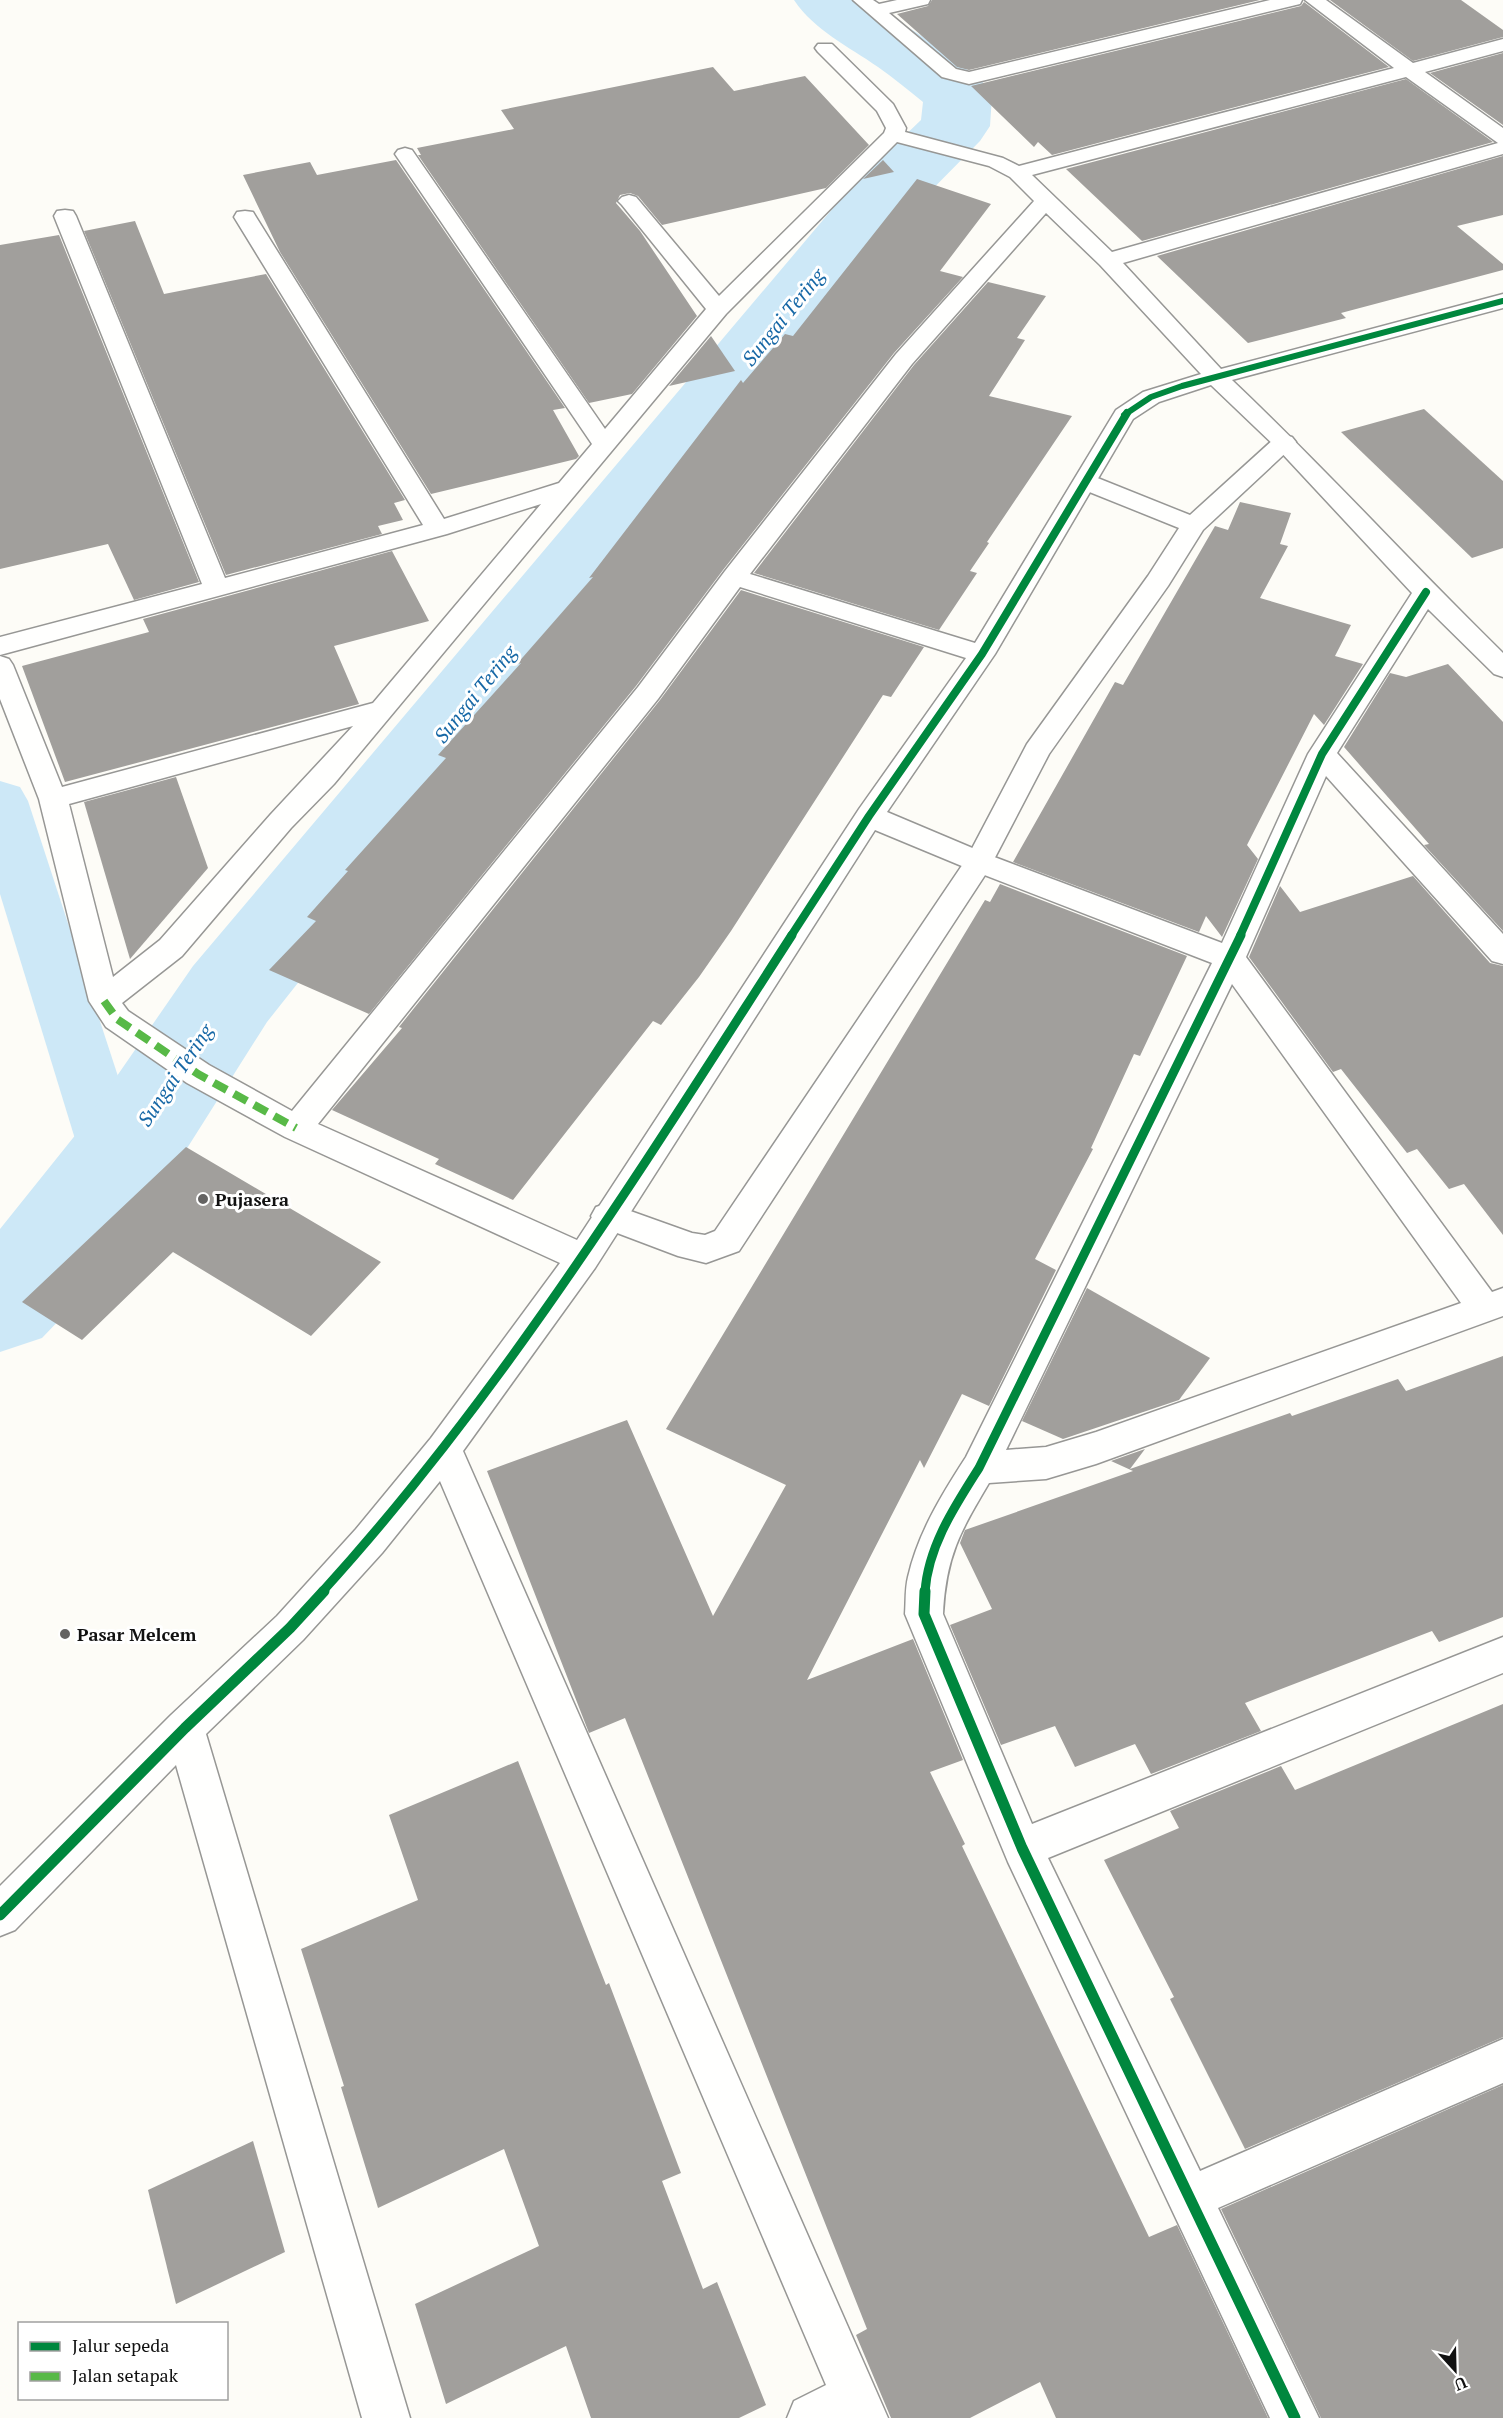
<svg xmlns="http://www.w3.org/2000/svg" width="1503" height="2418" font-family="'PT Serif',serif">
<rect width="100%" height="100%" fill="#fdfcf7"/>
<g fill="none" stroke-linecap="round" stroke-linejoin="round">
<path fill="#cde8f7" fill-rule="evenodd" d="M 0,781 L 20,787 L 28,801 L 147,1165 L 138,1183 L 115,1191 L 92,1183 L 83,1165 L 0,894 Z"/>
<path fill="#cde8f7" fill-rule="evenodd" d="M 794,0 L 865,0 L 928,40 L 982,81 L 992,96 L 990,126 L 980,141 L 902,220 L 267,1022 L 160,1191 L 90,1288 L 42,1338 L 0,1352 L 0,1229 L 81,1128 L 193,966 L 850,188 L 921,120 L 923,102 C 908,90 894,78 878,67 C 848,46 815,31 794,0 Z"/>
</g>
<g fill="#a19f9c">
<path d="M 932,0 L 1260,0 L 969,70 L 957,67 L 897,14 L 928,6 Z"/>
<path d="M 1330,0 L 1461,0 L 1503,30 L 1503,37 L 1413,61 Z"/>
<path d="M 1304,2 L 1389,67 L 1052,155 L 1038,142 L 1034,147 L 971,86 L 1301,6 Z"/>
<path d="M 1503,53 L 1503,125 L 1430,73 Z"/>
<path d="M 713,67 L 734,91 L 805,76 L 869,145 L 826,188 L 662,225 L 638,196 L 630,193 L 620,195 L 616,203 L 640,231 L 697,316 L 632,394 L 589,403 L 418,155 L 421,155 L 417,148 L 514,129 L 501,110 Z"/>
<path d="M 1406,79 L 1493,142 L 1142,241 L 1066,169 Z"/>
<path d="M 1503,156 L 1503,215 L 1457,226 L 1503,264 L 1503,270 L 1341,313 L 1346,318 L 1248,343 L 1157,256 Z"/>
<path d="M 396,160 L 565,408 L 553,410 L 579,456 L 576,459 L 431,494 L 280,252 L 243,175 L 310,162 L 317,175 Z"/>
<path d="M 883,160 L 894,172 L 863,179 Z"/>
<path d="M 917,179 L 991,204 L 940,271 L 963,277 L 894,353 L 723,570 L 636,686 L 369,1014 L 269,970 L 316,921 L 307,917 L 348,871 L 345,870 L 446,758 L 438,755 L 521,663 L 516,665 L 593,577 L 589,578 L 741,380 L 743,383 L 785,334 L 793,336 Z"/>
<path d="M 135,221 L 164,294 L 266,274 L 405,500 L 394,503 L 403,520 L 378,526 L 382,534 L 226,575 L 84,231 Z"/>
<path d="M 59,235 L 199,582 L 134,600 L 108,544 L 0,569 L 0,245 Z"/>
<path d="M 988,282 L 1046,296 L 1017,338 L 1025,340 L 989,396 L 1072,416 L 987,542 L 989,543 L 970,571 L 977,573 L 939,630 L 754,573 L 914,365 Z"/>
<path d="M 711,336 L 735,371 L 669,386 Z"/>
<path d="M 1424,409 L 1503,481 L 1503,548 L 1472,558 L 1341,432 Z"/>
<path d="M 1240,502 L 1291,513 L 1280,544 L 1288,546 L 1260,598 L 1351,625 L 1335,656 L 1363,664 L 1324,725 L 1314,714 L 1247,845 L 1258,859 L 1222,937 L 1206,916 L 1199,932 L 1013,862 L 1115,682 L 1123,685 L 1215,526 L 1228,530 Z"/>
<path d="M 392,551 L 429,621 L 334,646 L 359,704 L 65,782 L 22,666 L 149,632 L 143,619 Z"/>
<path d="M 741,590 L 924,647 L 891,697 L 883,695 L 731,931 L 699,977 L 661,1025 L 653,1021 L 513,1200 L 435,1164 L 439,1159 L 332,1110 L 402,1028 L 399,1027 L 660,700 Z"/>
<path d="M 1448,664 L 1503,722 L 1503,931 L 1424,845 L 1429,844 L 1344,747 L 1390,673 L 1406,677 Z"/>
<path d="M 176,777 L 208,868 L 130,959 L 84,802 Z"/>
<path d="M 1413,876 L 1490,963 L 1503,966 L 1503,1235 L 1464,1184 L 1449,1189 L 1417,1149 L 1407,1153 L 1341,1069 L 1333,1072 L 1249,957 L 1280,886 L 1300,912 Z"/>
<path d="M 1000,884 L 1187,956 L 1140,1056 L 1134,1054 L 1091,1148 L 1093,1149 L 1035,1259 L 1056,1270 L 989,1406 L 962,1394 L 924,1468 L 920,1460 L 807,1680 L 913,1639 L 963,1760 L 930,1772 L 965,1844 L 962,1846 L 1149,2237 L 1177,2225 L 1268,2418 L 1056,2418 L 1040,2382 L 970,2418 L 891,2418 L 856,2335 L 867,2329 L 625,1718 L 589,1733 L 487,1471 L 627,1420 L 713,1616 L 786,1485 L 666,1429 L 985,900 L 990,902 Z"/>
<path d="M 186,1147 L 381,1262 L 311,1336 L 173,1252 L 82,1340 L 22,1302 Z"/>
<path d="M 1087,1288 L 1210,1358 L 1179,1400 L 1063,1439 L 1022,1421 Z"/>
<path d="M 1503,1356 L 1503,1617 L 1439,1642 L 1432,1631 L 1245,1703 L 1261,1731 L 1151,1774 L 1135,1744 L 1075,1767 L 1055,1726 L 1001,1745 L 950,1625 L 992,1609 L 960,1543 L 965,1530 L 1133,1471 L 1111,1461 L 1145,1449 L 1130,1469 L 1290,1413 L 1292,1416 L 1398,1379 L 1406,1391 Z"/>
<path d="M 1503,1704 L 1503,2037 L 1245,2149 L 1170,1999 L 1174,1997 L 1104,1860 L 1179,1828 L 1170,1811 L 1281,1766 L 1295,1790 Z"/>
<path d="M 518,1761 L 606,1985 L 609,1983 L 681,2173 L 662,2181 L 703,2289 L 717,2282 L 766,2405 L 739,2418 L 591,2418 L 566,2346 L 446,2404 L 415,2304 L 539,2246 L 504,2149 L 378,2208 L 341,2087 L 344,2086 L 301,1949 L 418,1900 L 389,1815 Z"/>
<path d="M 1503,2085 L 1503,2418 L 1321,2418 L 1221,2209 Z"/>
<path d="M 253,2141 L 285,2252 L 176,2304 L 148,2190 Z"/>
</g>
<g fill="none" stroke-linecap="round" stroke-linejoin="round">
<defs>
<path id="service" d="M 1284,435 L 1292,437 L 1296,442 L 1292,447 L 1203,530 L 1168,586 L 1049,754 L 989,869 L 739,1251 L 706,1263 L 678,1256 L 596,1225 L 591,1216 L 596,1207 L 608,1203 L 692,1233 L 705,1235 L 715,1231 L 967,858 L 1027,744 L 1148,576 L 1179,528 L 1077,487 L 1074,482 L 1077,477 L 1086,475 L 1095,477 L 1190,515 L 1276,437 Z"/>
<g id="minor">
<path d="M 853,0 L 873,0 L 879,4 L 897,0 L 930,0 L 928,4 L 889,13 L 956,69 L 969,72 L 1270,0 L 1302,0 L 1300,4 L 969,84 L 942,77 Z"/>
<path d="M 1305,0 L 1326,0 L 1413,63 L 1503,39 L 1503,51 L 1425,72 L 1503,128 L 1503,154 L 1123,263 L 1221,369 L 1503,294 L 1503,308 L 1232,380 C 1325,468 1411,563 1503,653 L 1503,677 L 1494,674 L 1428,609 L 1337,753 L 1503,934 L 1503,964 L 1492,961 L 1326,776 L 1246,957 L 1492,1292 L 1503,1288 L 1503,1316 L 1096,1464 L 1046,1479 L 989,1483 C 960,1532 946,1556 943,1614 L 1032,1824 L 1503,1637 L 1503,1673 L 1048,1858 L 1200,2171 L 1503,2039 L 1503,2083 L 1218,2208 L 1319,2418 L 1270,2418 L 1008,1862 L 905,1614 C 906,1602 905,1589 908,1577 C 918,1533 942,1494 966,1457 L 1212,963 L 969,869 L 875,830 L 595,1268 L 463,1451 L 888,2418 L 787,2418 L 794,2401 L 826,2385 L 440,1481 L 382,1553 L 303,1640 L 206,1734 L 410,2418 L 362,2418 L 176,1765 L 15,1930 L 0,1936 L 0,1886 L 171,1715 L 277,1616 L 356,1529 L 431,1438 L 560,1263 L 285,1137 L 187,1083 L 106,1027 L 89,1001 L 39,799 L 0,699 L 0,656 L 9,659 L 13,665 L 62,787 L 373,703 L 541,504 L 447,534 L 0,655 L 0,637 L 202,584 L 54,216 L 57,211 L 65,210 L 73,211 L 76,216 L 225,578 L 423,525 L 234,217 L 237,212 L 245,211 L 253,212 L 256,217 L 444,519 L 559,483 L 592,444 L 395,154 L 398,150 L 405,148 L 412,150 L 605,429 L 706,309 L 622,205 L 618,201 L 622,197 L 629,195 L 636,197 L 719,296 L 884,133 L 886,128 L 877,111 L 818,52 L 815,48 L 818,44 L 832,44 L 893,104 L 906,128 L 905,132 L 1003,158 L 1019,166 L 1394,68 ZM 1406,77 L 1498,143 L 1112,252 L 1032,175 ZM 897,142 L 989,166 L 1010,177 L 1034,201 L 896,354 L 725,571 L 638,687 L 292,1111 L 209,1065 L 128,1011 L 122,1003 L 182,956 L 291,828 L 334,784 L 726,314 ZM 1046,213 L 1100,265 L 1201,374 L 1143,392 L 1116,410 L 975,643 L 750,574 L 912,364 ZM 1211,385 L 1276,447 L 1412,593 L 1308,754 L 1222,943 L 989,855 L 887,812 L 995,654 L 1133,419 L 1159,402 ZM 740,587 L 966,658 L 859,809 L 577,1240 L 318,1124 L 658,699 ZM 353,726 L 271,814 L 160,940 L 113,977 L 69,804 ZM 1232,984 L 1461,1303 L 1096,1432 L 1046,1447 L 1006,1450 Z"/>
</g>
</defs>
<use href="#service" stroke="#979795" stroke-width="3"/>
<use href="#minor" stroke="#979795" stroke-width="3"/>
<use href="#service" fill="#fffffe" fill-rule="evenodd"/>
<use href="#minor" fill="#fffffe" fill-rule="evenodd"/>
<path stroke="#58b947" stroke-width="8" stroke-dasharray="15 8" stroke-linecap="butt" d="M 104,1001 L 117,1019 L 198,1074 L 296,1128"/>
<defs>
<path id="cycleway-far3" d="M 1124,415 L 1151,397 L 1182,386 L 1503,301"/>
<g id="cycleway-far2">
<path d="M 791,936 L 869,816 L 982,654 L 1127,413"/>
<path d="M 1240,936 L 1322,754 L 1426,592"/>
</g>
<g id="cycleway-far1">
<path d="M 322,1592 C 504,1392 646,1161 792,935"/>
<path d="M 925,1592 C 928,1546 955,1506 979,1468 L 1241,935"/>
</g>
<g id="cycleway">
<path d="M 925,1591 L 924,1614 L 1022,1848 L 1295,2418"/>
<path d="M 0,1915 L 185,1728 L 290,1628 L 324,1591"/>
</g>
</defs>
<use href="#cycleway-far3" stroke="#fff" stroke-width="8"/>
<use href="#cycleway-far2" stroke="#fff" stroke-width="10"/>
<use href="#cycleway-far1" stroke="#fff" stroke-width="13"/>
<use href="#cycleway" stroke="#fff" stroke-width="15"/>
<use href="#cycleway-far3" stroke="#00873e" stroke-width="6"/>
<use href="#cycleway-far2" stroke="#00873e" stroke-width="8"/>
<use href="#cycleway-far1" stroke="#00873e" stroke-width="9"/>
<use href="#cycleway" stroke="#00873e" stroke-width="11"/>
</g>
<g fill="#646362" stroke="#fff" stroke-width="2">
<circle cx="203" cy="1199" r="6"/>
<circle cx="65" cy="1634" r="6"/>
</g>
<g text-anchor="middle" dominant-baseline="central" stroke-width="6" stroke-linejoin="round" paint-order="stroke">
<g font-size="18" font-weight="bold" fill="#111" stroke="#fff" text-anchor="start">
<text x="215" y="1199">Pujasera</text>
<text x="77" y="1634">Pasar Melcem</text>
</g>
<g font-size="20" font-style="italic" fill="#1768a6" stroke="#fff">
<text transform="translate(783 317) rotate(-51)">Sungai Tering</text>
<text transform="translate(475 694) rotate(-51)">Sungai Tering</text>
<text transform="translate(175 1075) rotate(-56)">Sungai Tering</text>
</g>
</g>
<rect x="18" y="2322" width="210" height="78" fill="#ffffff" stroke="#a0a0a0" stroke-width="1.5"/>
<rect x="30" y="2342" width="30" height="9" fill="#00873e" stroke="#a0a0a0" stroke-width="1.5"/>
<text x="72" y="2352" font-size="18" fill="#111111">Jalur sepeda</text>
<rect x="30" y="2372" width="30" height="9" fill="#58b947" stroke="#a0a0a0" stroke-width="1.5"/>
<text x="72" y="2382" font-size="18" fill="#111111">Jalan setapak</text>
<g transform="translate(1455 2370) rotate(158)" stroke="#ffffff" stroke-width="4.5" paint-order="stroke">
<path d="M0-4.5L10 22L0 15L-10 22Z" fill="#111111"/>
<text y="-9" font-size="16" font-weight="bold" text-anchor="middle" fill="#111111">U</text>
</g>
</svg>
